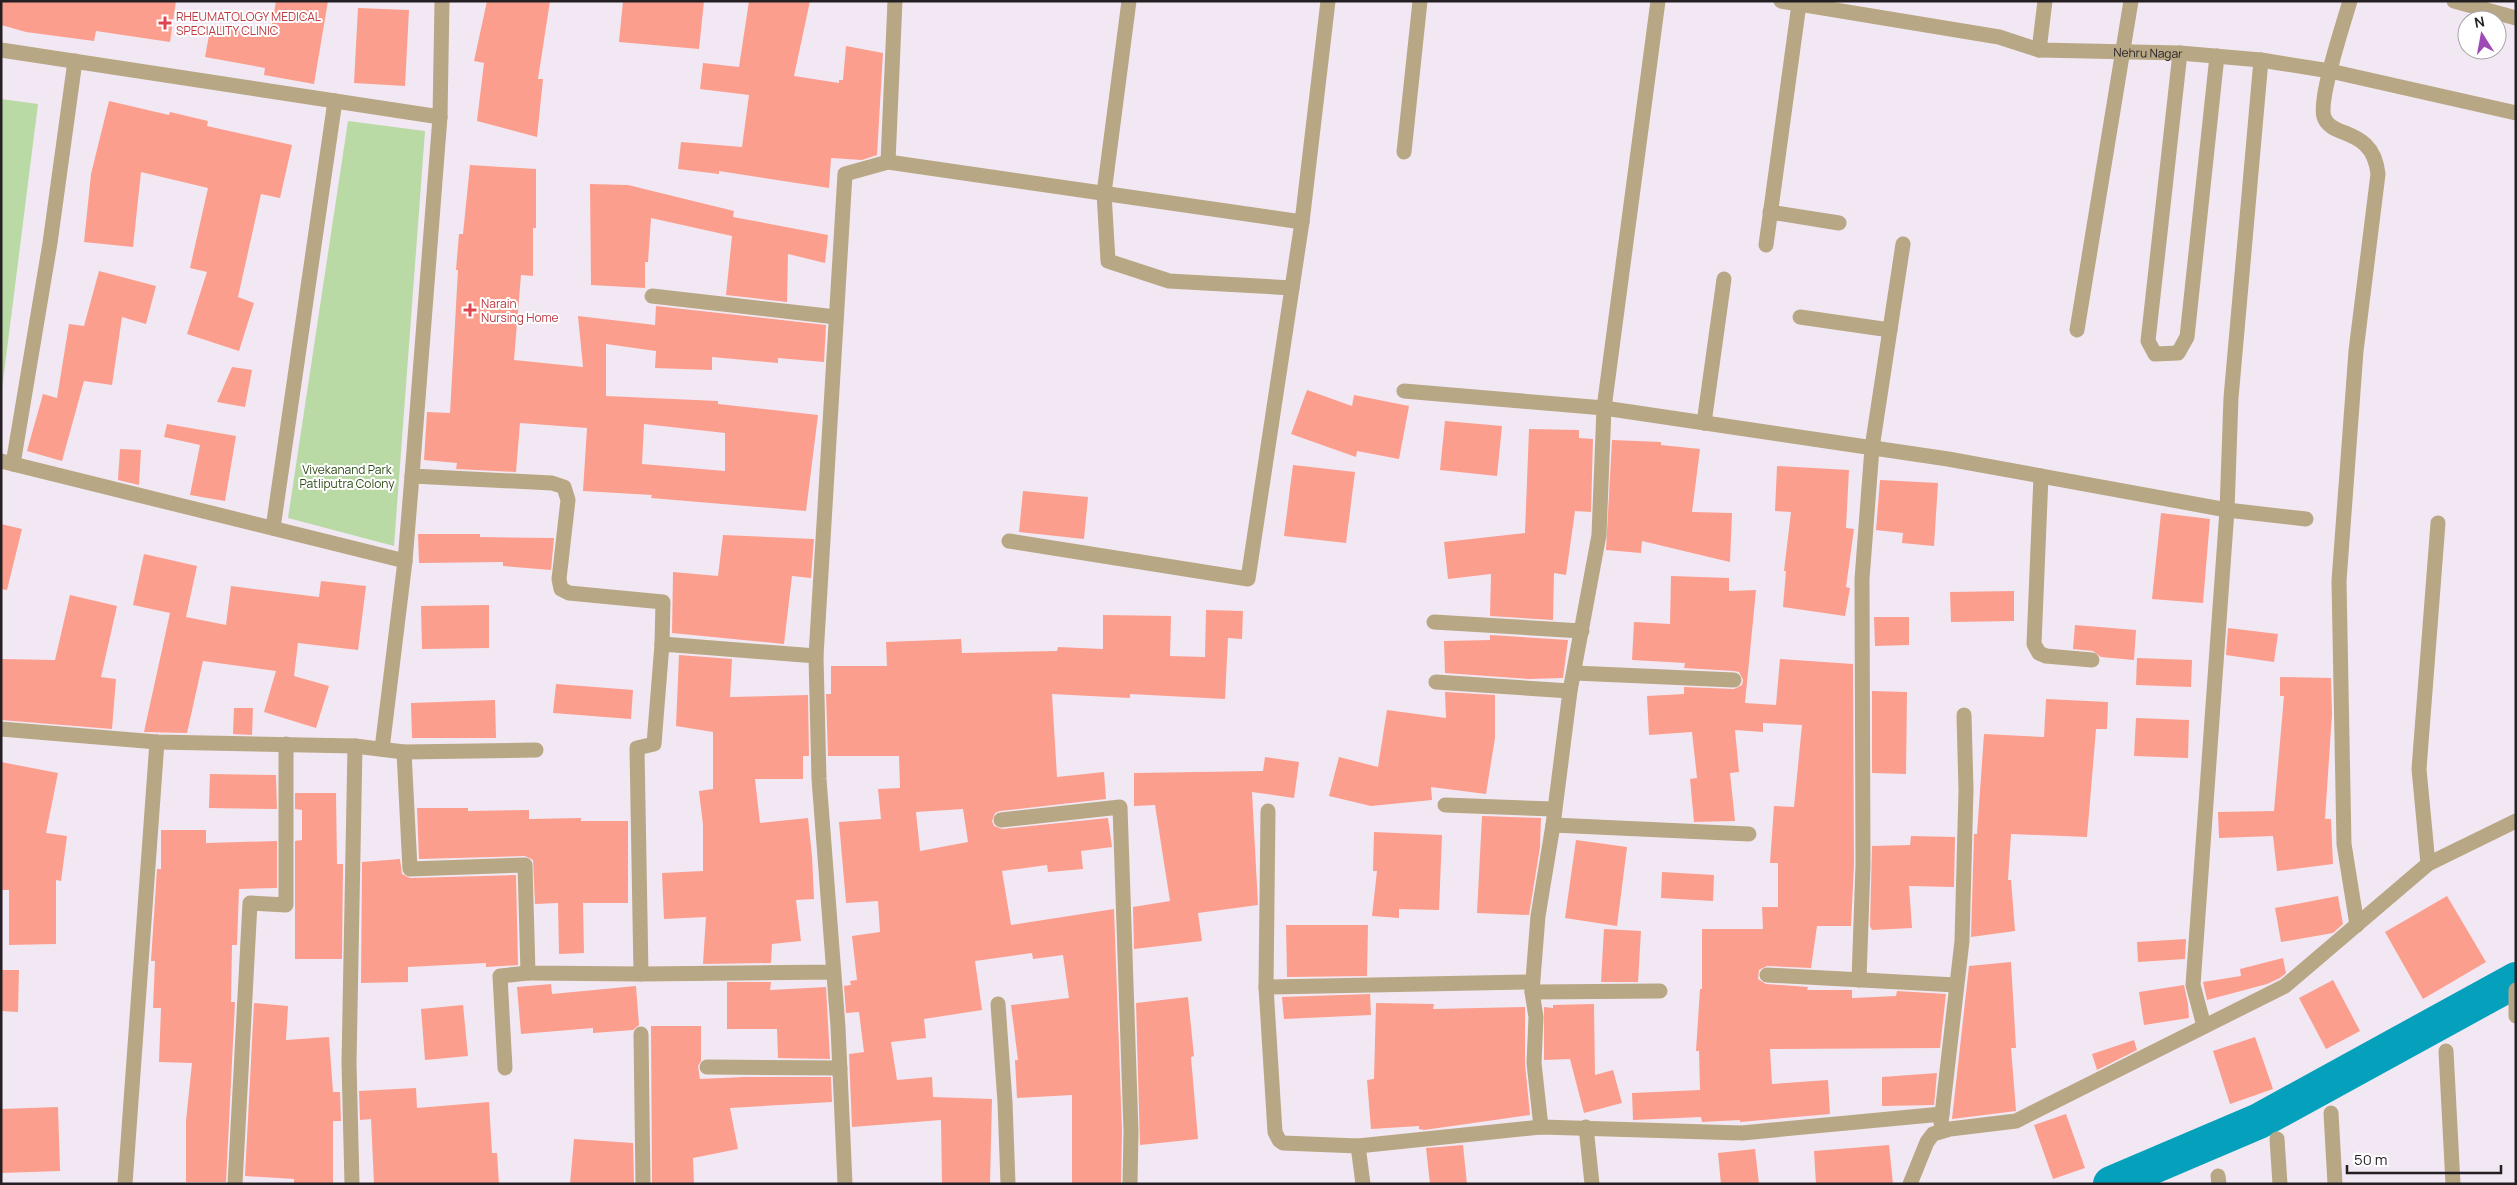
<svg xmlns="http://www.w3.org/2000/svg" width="2517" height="1185" font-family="Manrope,sans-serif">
<rect width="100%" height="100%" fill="#f2e8f3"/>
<g fill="#b9daa5">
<path d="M 1,99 L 38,104 L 1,397 Z"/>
<path d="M 348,121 L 425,131 L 394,546 L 288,518 Z"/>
</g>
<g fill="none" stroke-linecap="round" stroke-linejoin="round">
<path stroke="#05a1bc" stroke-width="36" d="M 2111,1184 L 2259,1121 L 2516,980"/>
</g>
<g fill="#fc9e8d" fill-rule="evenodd">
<path d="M 1,1 L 176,1 L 170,42 L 96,31 L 94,41 L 26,32 L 1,25 Z"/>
<path d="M 276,1 L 328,1 L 314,84 L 264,75 L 265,68 L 205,57 L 211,24 L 270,35 Z"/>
<path d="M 487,1 L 550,1 L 538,79 L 543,79 L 537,137 L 477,121 L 484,63 L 474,61 Z"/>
<path d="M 623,1 L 704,1 L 699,49 L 619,42 Z"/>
<path d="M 749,1 L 810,1 L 794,76 L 839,83 L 839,80 L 843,80 L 846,46 L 883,53 L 877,155 L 862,160 L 831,158 L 829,188 L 719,171 L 719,174 L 678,169 L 681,142 L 742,147 L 749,95 L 700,89 L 703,63 L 739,67 Z"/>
<path d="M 358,8 L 409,10 L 405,86 L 354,83 Z"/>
<path d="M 109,101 L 169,115 L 170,112 L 208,121 L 207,126 L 292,145 L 280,198 L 261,194 L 238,297 L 254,303 L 239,351 L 187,334 L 207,272 L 190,268 L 208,188 L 141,172 L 133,247 L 84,242 L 91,174 Z"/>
<path d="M 470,165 L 536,169 L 536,228 L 533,228 L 533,276 L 521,275 L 514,360 L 583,367 L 578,316 L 655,325 L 656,306 L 826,325 L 824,362 L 778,358 L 778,363 L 712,357 L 712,370 L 655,368 L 656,351 L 606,344 L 606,396 L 718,401 L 718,404 L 818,415 L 806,511 L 651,498 L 652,495 L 583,491 L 587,428 L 520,423 L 516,472 L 456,469 L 457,463 L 424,460 L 427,412 L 450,413 L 458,270 L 456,270 L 459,234 L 463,234 ZM 644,424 L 725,433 L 725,471 L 642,464 Z"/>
<path d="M 590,184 L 628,185 L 734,211 L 733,217 L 828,235 L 825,263 L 788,254 L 787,302 L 726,295 L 732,236 L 651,218 L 648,262 L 645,262 L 645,288 L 591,285 Z"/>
<path d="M 99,271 L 156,286 L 146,324 L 122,317 L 112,385 L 84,381 L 62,461 L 27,451 L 43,394 L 57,398 L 69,324 L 84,326 Z"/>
<path d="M 232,367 L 252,370 L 245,407 L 217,402 Z"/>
<path d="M 1307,390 L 1352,406 L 1354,395 L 1409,406 L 1399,459 L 1357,451 L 1356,457 L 1291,434 Z"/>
<path d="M 1445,421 L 1502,426 L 1497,476 L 1440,470 Z"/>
<path d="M 167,424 L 236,436 L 225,501 L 190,495 L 200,445 L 164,437 Z"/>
<path d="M 1529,429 L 1579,430 L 1579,438 L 1593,439 L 1591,512 L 1575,511 L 1566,575 L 1554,573 L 1553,620 L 1490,616 L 1491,574 L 1448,579 L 1444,542 L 1525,533 Z"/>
<path d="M 1612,440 L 1661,442 L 1661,445 L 1700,449 L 1692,512 L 1732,513 L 1730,562 L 1642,541 L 1641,553 L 1606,550 Z"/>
<path d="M 120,449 L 141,450 L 139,485 L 118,480 Z"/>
<path d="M 1293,465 L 1355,472 L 1346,543 L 1284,536 Z"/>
<path d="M 1777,466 L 1849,470 L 1846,528 L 1854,529 L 1846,587 L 1850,588 L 1845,616 L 1783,607 L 1786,571 L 1784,571 L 1791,512 L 1775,511 Z"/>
<path d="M 1880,480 L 1938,483 L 1934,546 L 1902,543 L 1903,533 L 1876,530 Z"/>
<path d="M 1023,491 L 1088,497 L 1084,539 L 1019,532 Z"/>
<path d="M 2161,513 L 2210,519 L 2203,603 L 2152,599 Z"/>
<path d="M 1,524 L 22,529 L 7,590 L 1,589 Z"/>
<path d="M 418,534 L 480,534 L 480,537 L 554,538 L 551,570 L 503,566 L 503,562 L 419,563 Z"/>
<path d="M 723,535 L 814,539 L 811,578 L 792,576 L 784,644 L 672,633 L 673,572 L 718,576 Z"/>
<path d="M 144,554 L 197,566 L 186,617 L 226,625 L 231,586 L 319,597 L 321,581 L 366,586 L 358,650 L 298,643 L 294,676 L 329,686 L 316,728 L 264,712 L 276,671 L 203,661 L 187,733 L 144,732 L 170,613 L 133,605 Z"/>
<path d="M 1671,576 L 1729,578 L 1729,591 L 1756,590 L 1745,703 L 1776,705 L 1780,659 L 1853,664 L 1854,865 L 1851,926 L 1817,926 L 1811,968 L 1767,966 L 1759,970 L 1758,979 L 1766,984 L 1808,987 L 1807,990 L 1852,990 L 1852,998 L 1896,996 L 1897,991 L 1946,994 L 1940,1048 L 1770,1049 L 1772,1084 L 1828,1080 L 1830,1114 L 1740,1122 L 1740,1120 L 1702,1122 L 1701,1117 L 1633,1120 L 1632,1093 L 1700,1090 L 1699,1051 L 1696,1051 L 1700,989 L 1702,989 L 1702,929 L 1763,929 L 1762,907 L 1778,907 L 1778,863 L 1770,863 L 1774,806 L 1794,807 L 1802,725 L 1763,723 L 1763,732 L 1735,730 L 1739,772 L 1730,773 L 1735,821 L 1694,822 L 1690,779 L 1697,778 L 1692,732 L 1649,735 L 1647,696 L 1684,694 L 1684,687 L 1734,689 L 1742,685 L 1743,680 L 1739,672 L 1734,671 L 1684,668 L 1685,663 L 1632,660 L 1634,622 L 1670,624 Z"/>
<path d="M 2014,591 L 2014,621 L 1951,622 L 1950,592 Z"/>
<path d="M 70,595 L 117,606 L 101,677 L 116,679 L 112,729 L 1,720 L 1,659 L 55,660 Z"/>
<path d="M 489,605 L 489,648 L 422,649 L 421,606 Z"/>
<path d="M 1206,610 L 1243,611 L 1242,639 L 1228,638 L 1225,699 L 1130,694 L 1130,698 L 1052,694 L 1057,777 L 1104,772 L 1106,799 L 1000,811 L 995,813 L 992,821 L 994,826 L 1002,829 L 1108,818 L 1112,847 L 1081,851 L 1083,869 L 1048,872 L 1047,865 L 1002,871 L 1011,925 L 1114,909 L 1122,1131 L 1121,1184 L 1072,1184 L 1072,1095 L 1017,1098 L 1015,1060 L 1018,1060 L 1011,1005 L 1069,998 L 1063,955 L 1033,959 L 1032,953 L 975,961 L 982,1010 L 924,1019 L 926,1038 L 891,1042 L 897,1080 L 932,1077 L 933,1097 L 992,1099 L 990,1184 L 942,1184 L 941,1120 L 852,1127 L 849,1054 L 864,1052 L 859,1012 L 846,1013 L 844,986 L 851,985 L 850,981 L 857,980 L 852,936 L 880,932 L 878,901 L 846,903 L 839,822 L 881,819 L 878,789 L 900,788 L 899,756 L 828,756 L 826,694 L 831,694 L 831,666 L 887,666 L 886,642 L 961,639 L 962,653 L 1057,651 L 1058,647 L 1103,649 L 1103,615 L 1171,616 L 1170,656 L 1205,657 ZM 963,809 L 968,842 L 920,851 L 916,812 Z"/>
<path d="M 1874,617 L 1909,617 L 1909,645 L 1875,646 Z"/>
<path d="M 2075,625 L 2136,630 L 2134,660 L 2101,657 L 2093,651 L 2073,649 Z"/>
<path d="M 2228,628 L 2278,634 L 2274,662 L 2226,655 Z"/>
<path d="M 1490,635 L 1568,640 L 1563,678 L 1528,679 L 1445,673 L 1444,641 L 1490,640 Z"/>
<path d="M 679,655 L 732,659 L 730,697 L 808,695 L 809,756 L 803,756 L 803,779 L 755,779 L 760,823 L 808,818 L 812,856 L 814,899 L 796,900 L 801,941 L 772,944 L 771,963 L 703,964 L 706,917 L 664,919 L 662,873 L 703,871 L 703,825 L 699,791 L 713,789 L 713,732 L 676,726 Z"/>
<path d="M 2137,658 L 2192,660 L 2191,687 L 2136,685 Z"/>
<path d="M 2280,677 L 2331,678 L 2332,714 L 2325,819 L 2331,819 L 2333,864 L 2277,871 L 2273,836 L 2219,838 L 2218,812 L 2274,811 L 2284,696 L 2280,696 Z"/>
<path d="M 556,684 L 633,690 L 631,719 L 553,713 Z"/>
<path d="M 1872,691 L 1907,692 L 1906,774 L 1872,773 Z"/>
<path d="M 1445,692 L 1495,695 L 1495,738 L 1486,794 L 1431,787 L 1432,800 L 1371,806 L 1329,796 L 1339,757 L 1378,767 L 1387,710 L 1446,718 Z"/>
<path d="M 2046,699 L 2108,702 L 2107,729 L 2096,729 L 2087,837 L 2011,834 L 2008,880 L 2011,880 L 2015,931 L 1971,937 L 1974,834 L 1977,834 L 1984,734 L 2044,737 Z"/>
<path d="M 495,700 L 496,738 L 412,738 L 411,703 Z"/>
<path d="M 234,708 L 253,708 L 252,735 L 233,734 Z"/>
<path d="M 2136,718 L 2189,720 L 2188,758 L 2134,756 Z"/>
<path d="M 1265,757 L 1299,762 L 1294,798 L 1252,792 L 1258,905 L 1198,913 L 1202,941 L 1134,949 L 1133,907 L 1170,901 L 1155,805 L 1134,806 L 1134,773 L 1263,771 Z"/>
<path d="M 1,762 L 58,773 L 46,833 L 67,836 L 61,881 L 56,880 L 56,944 L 9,945 L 9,890 L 1,890 Z"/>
<path d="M 210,774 L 276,775 L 277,809 L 209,808 Z"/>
<path d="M 295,793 L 336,793 L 337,864 L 343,864 L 342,959 L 295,959 L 295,841 L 302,840 L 302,810 L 295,809 Z"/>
<path d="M 417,808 L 468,808 L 468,811 L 529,810 L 529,819 L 581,818 L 581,821 L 628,821 L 628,903 L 583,903 L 584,953 L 559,954 L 558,903 L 535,904 L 533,860 L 525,856 L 419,859 Z"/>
<path d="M 1482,816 L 1541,818 L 1540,847 L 1529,915 L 1477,913 Z"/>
<path d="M 161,830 L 206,830 L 206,843 L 277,841 L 277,888 L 239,889 L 237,945 L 232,945 L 231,1002 L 235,1002 L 226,1182 L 186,1182 L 186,1121 L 192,1063 L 159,1062 L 161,1008 L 153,1008 L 155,961 L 151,961 L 157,869 L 161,869 Z"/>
<path d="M 1374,832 L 1442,835 L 1439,910 L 1399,909 L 1399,918 L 1372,916 L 1377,871 L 1373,871 Z"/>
<path d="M 1911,836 L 1955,837 L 1954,887 L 1909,886 L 1912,928 L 1872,930 L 1870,926 L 1872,846 L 1910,845 Z"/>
<path d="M 1576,840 L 1627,847 L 1617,926 L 1565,918 Z"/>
<path d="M 400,859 L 402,874 L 410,878 L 516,875 L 518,965 L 486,967 L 486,963 L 408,967 L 408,982 L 361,983 L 362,862 Z"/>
<path d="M 1662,872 L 1714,875 L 1713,901 L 1661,898 Z"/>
<path d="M 2338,896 L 2343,924 L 2333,933 L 2281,942 L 2275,908 Z"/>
<path d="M 2447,896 L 2486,962 L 2423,999 L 2385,932 Z"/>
<path d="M 1286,925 L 1368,925 L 1367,976 L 1287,977 Z"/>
<path d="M 1604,929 L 1641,931 L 1638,982 L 1601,982 Z"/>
<path d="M 2186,939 L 2185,959 L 2138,962 L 2137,942 Z"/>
<path d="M 2283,958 L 2286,973 L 2280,978 L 2267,984 L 2207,1000 L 2203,982 L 2241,976 L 2240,969 Z"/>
<path d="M 2011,962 L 2016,1048 L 2011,1048 L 2016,1111 L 1952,1119 L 1969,966 Z"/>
<path d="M 1,970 L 19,970 L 18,1012 L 1,1011 Z"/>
<path d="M 2333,980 L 2360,1031 L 2326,1049 L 2299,998 Z"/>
<path d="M 727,982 L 771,982 L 770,990 L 826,987 L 830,1059 L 778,1058 L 777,1029 L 727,1029 Z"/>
<path d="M 551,984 L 552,994 L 636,986 L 639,1025 L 633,1030 L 593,1033 L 593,1028 L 521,1034 L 517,987 Z"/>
<path d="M 2184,985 L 2188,1004 L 2189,1018 L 2144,1025 L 2139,992 Z"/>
<path d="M 1370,994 L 1371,1015 L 1284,1019 L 1282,997 Z"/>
<path d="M 1188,997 L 1194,1056 L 1191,1057 L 1198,1139 L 1140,1145 L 1136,1003 Z"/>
<path d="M 254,1003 L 288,1006 L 286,1040 L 329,1037 L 333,1092 L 340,1092 L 341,1121 L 333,1121 L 333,1184 L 294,1184 L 294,1179 L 245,1176 Z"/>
<path d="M 1376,1003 L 1434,1004 L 1433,1009 L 1525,1007 L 1525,1064 L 1530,1115 L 1424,1130 L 1419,1129 L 1419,1126 L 1371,1129 L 1367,1080 L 1374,1079 Z"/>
<path d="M 1594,1004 L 1595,1075 L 1613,1070 L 1622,1103 L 1584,1113 L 1570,1059 L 1544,1060 L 1544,1007 L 1553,1008 L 1553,1005 Z"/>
<path d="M 463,1005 L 468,1056 L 425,1060 L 421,1009 Z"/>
<path d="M 651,1026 L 701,1026 L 701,1061 L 698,1066 L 700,1079 L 743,1077 L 831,1077 L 832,1102 L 730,1108 L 738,1149 L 693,1158 L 694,1184 L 652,1184 Z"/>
<path d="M 2255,1037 L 2273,1089 L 2230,1104 L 2213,1051 Z"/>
<path d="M 2134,1040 L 2137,1050 L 2097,1070 L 2092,1054 Z"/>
<path d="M 1937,1073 L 1934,1105 L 1882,1106 L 1882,1077 Z"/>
<path d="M 416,1088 L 417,1108 L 489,1102 L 492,1153 L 497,1153 L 499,1184 L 374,1184 L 371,1119 L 360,1120 L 359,1091 Z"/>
<path d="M 58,1107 L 60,1171 L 1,1173 L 1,1109 Z"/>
<path d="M 2066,1114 L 2085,1168 L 2053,1179 L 2034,1125 Z"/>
<path d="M 574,1139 L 633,1143 L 634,1184 L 570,1184 Z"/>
<path d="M 1463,1145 L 1467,1184 L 1430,1184 L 1426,1148 Z"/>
<path d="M 1889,1145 L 1893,1184 L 1816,1184 L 1814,1151 Z"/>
<path d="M 1755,1149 L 1759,1184 L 1721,1184 L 1718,1153 Z"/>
</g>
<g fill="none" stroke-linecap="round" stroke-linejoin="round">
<g stroke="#b8a784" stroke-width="15">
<path d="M 895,1 L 888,162 L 1302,222"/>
<path d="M 1129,1 L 1104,193 L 1108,261 L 1169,281 L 1292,288"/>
<path d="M 2350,1 C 2344,22 2318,99 2324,117 C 2331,139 2373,126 2378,174 L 2356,351 L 2339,581 L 2344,844 L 2357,925"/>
<path d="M 2454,1 L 2516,18"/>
<path d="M 1,50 L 440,117"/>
<path d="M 2039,50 L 2045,1"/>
<path d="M 2180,53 L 2148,341 L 2155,354 L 2178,353 L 2187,337 L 2217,56"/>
<path d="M 1404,152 L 1420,1"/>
<path d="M 1770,212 L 1839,223"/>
<path d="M 1766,245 L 1799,4"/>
<path d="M 652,296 L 836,317"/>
<path d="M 1800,317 L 1890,330"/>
<path d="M 2077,330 L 2131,1"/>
<path d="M 1404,391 L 1604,408 L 1948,459 L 2227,510 L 2306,519"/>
<path d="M 1704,423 L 1724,279"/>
<path d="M 1,461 L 405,561"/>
<path d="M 13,464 L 50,243 L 75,61"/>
<path d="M 412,476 L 552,483 L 564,487 L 568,500 L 559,579 L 561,589 L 569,593 L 663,602 L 662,644"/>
<path d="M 2041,476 L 2034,644 L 2039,653 L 2046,656 L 2092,660"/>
<path d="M 273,528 L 335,101"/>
<path d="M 1009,541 L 1248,579 L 1302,222 L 1328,1"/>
<path d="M 1434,622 L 1582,631"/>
<path d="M 816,656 L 845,174 L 888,162"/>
<path d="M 1574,673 L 1734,680"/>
<path d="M 1436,682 L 1570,691"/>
<path d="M 1,729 L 157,742 L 355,746 L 404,752 L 536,750"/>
<path d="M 382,749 L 405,561 L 412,476 L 440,117 L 442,1"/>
<path d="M 404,752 L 410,869 L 525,865 L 528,973 L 641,974"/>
<path d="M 1445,805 L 1554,809"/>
<path d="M 1268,811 L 1266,987 L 1275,1132 L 1279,1140 L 1283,1143 L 1358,1146"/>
<path d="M 1001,820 L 1120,807 L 1131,1131 L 1130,1184"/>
<path d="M 1553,825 L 1749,834"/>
<path d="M 2428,864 L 2419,769 L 2438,523"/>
<path d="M 833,972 L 641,974 L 637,748 L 654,744 L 662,644 L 816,656 L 819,779 L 838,1027 L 845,1184"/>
<path d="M 1767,975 L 1956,985"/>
<path d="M 1859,980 L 1863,865 L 1862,579 L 1872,448 L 1903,244"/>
<path d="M 1266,987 L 1532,982"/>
<path d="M 2516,990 L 2516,1016"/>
<path d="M 1532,992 L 1660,991"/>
<path d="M 998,1004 L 1005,1102 L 1008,1184"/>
<path d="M 2204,1026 L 2193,985 L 2227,510 L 2231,398 L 2261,60"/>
<path d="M 641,1034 L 643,1184"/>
<path d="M 2446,1051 L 2453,1184"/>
<path d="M 707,1067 L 840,1068"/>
<path d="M 505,1068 L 500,976 L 528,973"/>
<path d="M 2331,1113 L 2335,1184"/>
<path d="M 1941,1123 L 1962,941 L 1966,790 L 1964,715"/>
<path d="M 1541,1127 L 1534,1063 L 1536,1017 L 1532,992 L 1538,916 L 1553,825 L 1570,691 L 1599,535 L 1604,408 L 1658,1"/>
<path d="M 1586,1127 L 1592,1184"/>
<path d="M 2277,1139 L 2280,1184"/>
<path d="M 2218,1176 L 2219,1184"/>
<path d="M 125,1184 L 157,742"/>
<path d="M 235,1184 L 250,903 L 286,905 L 286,744"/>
<path d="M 352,1184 L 349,1063 L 355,746"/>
<path d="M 1363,1184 L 1358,1146 L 1541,1127 L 1742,1133 L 1942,1114"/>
<path d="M 1910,1184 L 1927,1142 L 1933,1134 L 1950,1129 L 2016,1121 L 2285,986 L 2428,864 L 2516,821"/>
</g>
<path stroke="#b8a784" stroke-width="15" id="s1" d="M 1781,1 L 1999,37 L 2039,50 L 2180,53 L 2261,60 L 2330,71 L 2516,113"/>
</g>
<g fill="#e0444e" stroke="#fff" stroke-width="2">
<path d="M162.5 15.5h5v5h5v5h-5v5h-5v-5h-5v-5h5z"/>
<path d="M467.5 302.5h5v5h5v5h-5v5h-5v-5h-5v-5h5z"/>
</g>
<g text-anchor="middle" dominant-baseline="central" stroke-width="4" stroke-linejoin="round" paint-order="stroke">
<g font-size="12" fill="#be3a42" stroke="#fff" text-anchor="start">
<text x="176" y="16">RHEUMATOLOGY MEDICAL<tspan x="176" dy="14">SPECIALITY CLINIC</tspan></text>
<text x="481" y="303">Narain<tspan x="481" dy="14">Nursing Home</tspan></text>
</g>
<g font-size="12" fill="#231f23" stroke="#fff">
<text stroke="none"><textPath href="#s1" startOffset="372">Nehru Nagar</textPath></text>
</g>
<g font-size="12" fill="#2d4b16" stroke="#fff">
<text x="347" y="469">Vivekanand Park<tspan x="347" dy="14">Patliputra Colony</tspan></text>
</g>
</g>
<rect width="2517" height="1185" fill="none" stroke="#231f23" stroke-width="5"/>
<g transform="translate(2482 35) rotate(349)"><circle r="24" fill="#ffffff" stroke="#a7a5a7"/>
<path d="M0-4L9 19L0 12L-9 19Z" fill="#9f49b7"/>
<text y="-8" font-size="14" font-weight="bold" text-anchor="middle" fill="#231f23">N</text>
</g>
<path d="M2347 1165v8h154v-8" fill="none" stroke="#231f23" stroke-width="2.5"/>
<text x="2354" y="1165" font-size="15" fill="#231f23" stroke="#ffffff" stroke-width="4" paint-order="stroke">50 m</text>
</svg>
